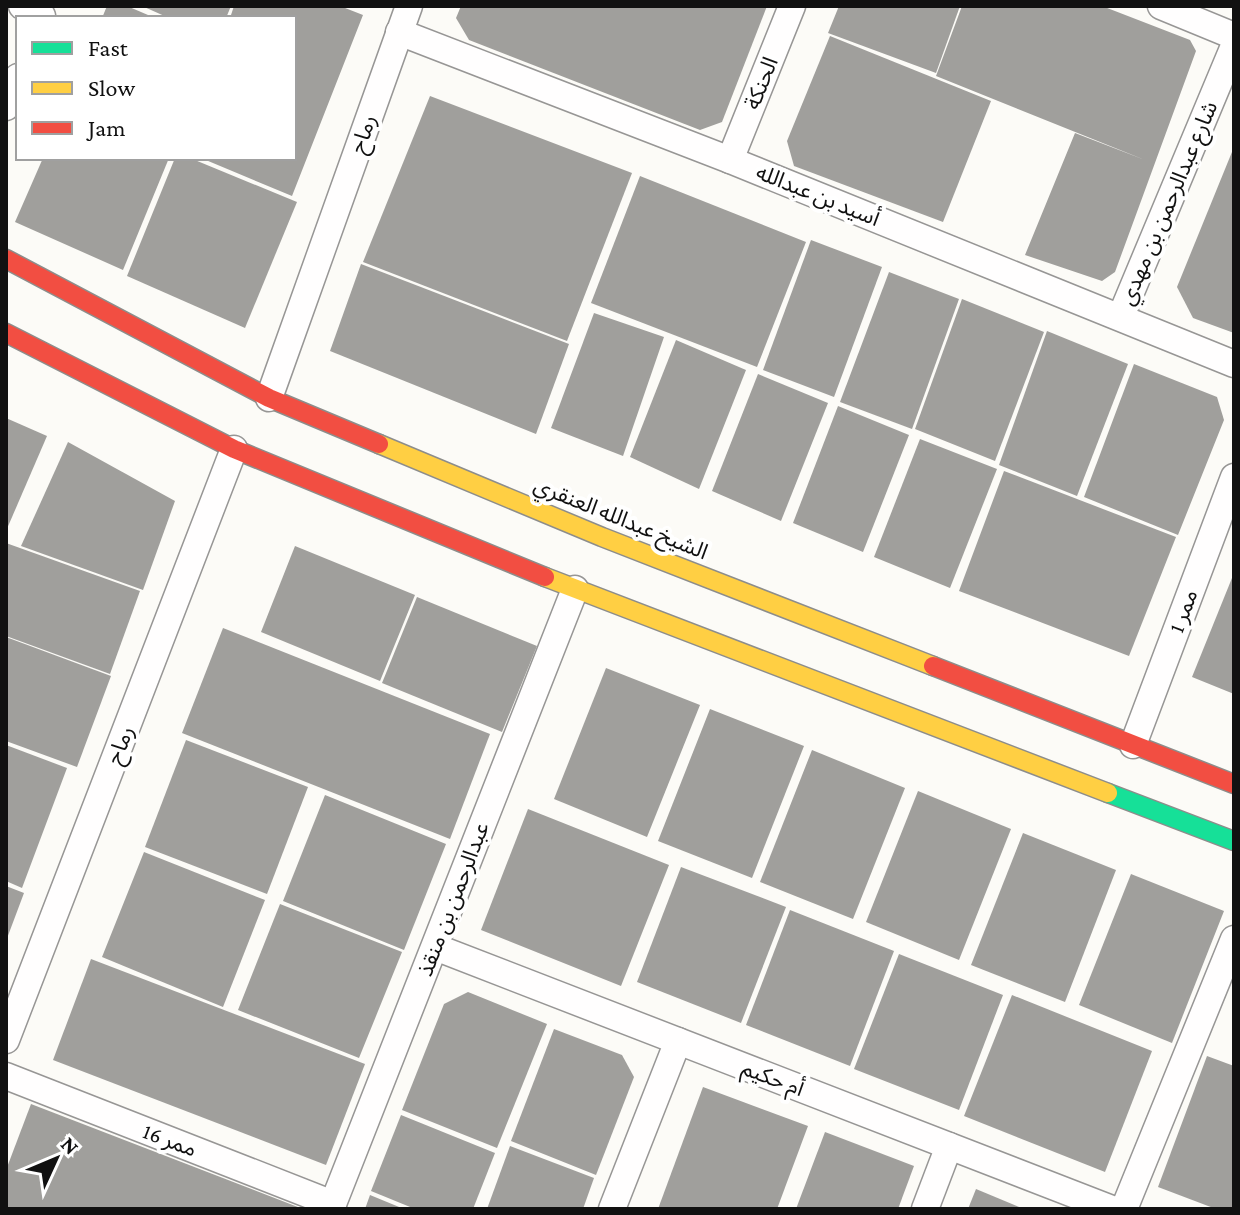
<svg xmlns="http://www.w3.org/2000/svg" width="1240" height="1215" font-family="'Crimson Pro','Noto Sans Arabic',serif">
<rect width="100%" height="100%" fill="#fcfbf7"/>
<g fill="#a09f9c">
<path d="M 107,6 L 127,6 L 155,18 L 102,18 Z"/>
<path d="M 142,6 L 231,6 L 226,18 L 169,18 Z"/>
<path d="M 234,6 L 340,6 L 363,15 L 292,196 L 201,158 L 294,158 L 294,18 L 230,18 Z"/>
<path d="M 461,6 L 767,6 L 722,122 L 700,130 L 469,40 L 456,18 Z"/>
<path d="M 839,6 L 960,6 L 936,73 L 828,33 Z"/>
<path d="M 962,6 L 1102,6 L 1190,40 L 1196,51 L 1115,272 L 1102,281 L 1025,255 L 1075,133 L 1145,160 L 936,76 Z"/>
<path d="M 830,36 L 991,101 L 943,222 L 794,166 L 787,141 Z"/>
<path d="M 430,96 L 632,173 L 567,341 L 363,262 Z"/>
<path d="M 1234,147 L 1234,333 L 1193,318 L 1177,287 Z"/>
<path d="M 43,158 L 169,158 L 123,270 L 15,222 Z"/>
<path d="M 175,158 L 190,158 L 297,202 L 245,328 L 127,276 Z"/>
<path d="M 640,176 L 806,242 L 757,367 L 591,303 Z"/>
<path d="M 811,240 L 882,267 L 834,397 L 763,370 Z"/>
<path d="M 361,264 L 569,344 L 536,434 L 330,351 Z"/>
<path d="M 889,272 L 959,299 L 912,429 L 840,402 Z"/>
<path d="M 962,299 L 1044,332 L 995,461 L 915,429 Z"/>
<path d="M 594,313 L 664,337 L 623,456 L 551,428 Z"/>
<path d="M 1047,331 L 1128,364 L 1077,496 L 999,465 Z"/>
<path d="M 676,340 L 746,370 L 699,489 L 630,457 Z"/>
<path d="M 1134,364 L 1217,397 L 1224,420 L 1178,535 L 1084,497 Z"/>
<path d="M 758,374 L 828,403 L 781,521 L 712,491 Z"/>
<path d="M 838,406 L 909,435 L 863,552 L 793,523 Z"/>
<path d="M 6,418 L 47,436 L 6,531 Z"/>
<path d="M 920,439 L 997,469 L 950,588 L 874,557 Z"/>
<path d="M 68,442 L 175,501 L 143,590 L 21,546 Z"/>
<path d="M 1004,471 L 1176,537 L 1129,656 L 959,591 Z"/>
<path d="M 6,543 L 140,591 L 110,674 L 6,636 Z"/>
<path d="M 295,546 L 415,595 L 380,681 L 261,632 Z"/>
<path d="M 1234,573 L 1234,694 L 1192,677 Z"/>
<path d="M 417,597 L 537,646 L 502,732 L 382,683 Z"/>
<path d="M 223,628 L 490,734 L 450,839 L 182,733 Z"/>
<path d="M 6,637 L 111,676 L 77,767 L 6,741 Z"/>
<path d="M 606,668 L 700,705 L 647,837 L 554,799 Z"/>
<path d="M 710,709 L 804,746 L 752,878 L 658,841 Z"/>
<path d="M 186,740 L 308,787 L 267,894 L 145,847 Z"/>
<path d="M 6,745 L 67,768 L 22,888 L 6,881 Z"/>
<path d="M 812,750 L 905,788 L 853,919 L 760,882 Z"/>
<path d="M 918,791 L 1011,829 L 959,960 L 866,922 Z"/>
<path d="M 325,795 L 446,844 L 404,950 L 283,901 Z"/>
<path d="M 528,809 L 669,865 L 621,986 L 481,930 Z"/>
<path d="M 1023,833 L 1116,870 L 1065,1002 L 971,965 Z"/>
<path d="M 144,852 L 265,900 L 223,1007 L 102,957 Z"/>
<path d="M 681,867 L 786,907 L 741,1023 L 637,982 Z"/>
<path d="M 1131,874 L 1224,911 L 1172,1043 L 1079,1005 Z"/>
<path d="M 6,886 L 24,893 L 6,941 Z"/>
<path d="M 280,904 L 402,952 L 359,1058 L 238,1010 Z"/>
<path d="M 790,910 L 894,951 L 850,1066 L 746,1025 Z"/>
<path d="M 899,954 L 1003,995 L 959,1110 L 854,1069 Z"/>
<path d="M 91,959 L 365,1064 L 326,1165 L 53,1060 Z"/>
<path d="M 468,992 L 547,1024 L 497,1148 L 402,1110 L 444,1004 Z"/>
<path d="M 1012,995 L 1152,1051 L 1105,1172 L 964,1116 Z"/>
<path d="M 554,1029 L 622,1055 L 634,1077 L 596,1175 L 511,1141 Z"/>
<path d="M 1207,1056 L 1234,1066 L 1234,1209 L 1216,1209 L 1158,1187 Z"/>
<path d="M 703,1087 L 808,1126 L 777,1209 L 658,1209 Z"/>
<path d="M 31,1104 L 303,1209 L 6,1209 L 6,1170 Z"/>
<path d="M 401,1115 L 495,1153 L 473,1209 L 415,1209 L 371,1191 Z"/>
<path d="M 825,1132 L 914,1166 L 898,1209 L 796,1209 Z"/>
<path d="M 510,1146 L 594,1178 L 583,1209 L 487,1209 Z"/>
<path d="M 976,1189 L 1024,1209 L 968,1209 Z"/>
<path d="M 370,1195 L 404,1209 L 365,1209 Z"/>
</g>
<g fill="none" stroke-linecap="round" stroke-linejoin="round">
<defs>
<g id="street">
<path d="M 22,6 L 42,16"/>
<path d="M 1161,6 L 1234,36"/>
<path d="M 399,32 L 730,160 L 1234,364"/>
<path d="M 6,107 L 18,77"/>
<path d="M 730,160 L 792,6"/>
<path d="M 1121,316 L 1234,46"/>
<path d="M 269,398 L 409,6"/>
<path d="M 1133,745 L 1234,477"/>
<path d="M 435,947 L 1112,1209"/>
<path d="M 6,1040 L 234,449"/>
<path d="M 6,1076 L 333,1204"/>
<path d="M 331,1209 L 575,589"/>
<path d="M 612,1209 L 678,1041"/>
<path d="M 925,1209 L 949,1146"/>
<path d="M 1124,1209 L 1234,939"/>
</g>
<path id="fast" d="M 1108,793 L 1234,841"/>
<g id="slow">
<path d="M 379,444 L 602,537 L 933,666"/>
<path d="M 545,577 L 1108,793"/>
</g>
<g id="jam">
<path d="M 6,259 L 269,398 L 379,444"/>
<path d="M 6,333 L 234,449 L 545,577"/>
<path d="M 933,666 L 1234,784"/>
</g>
</defs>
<use href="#street" stroke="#979695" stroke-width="29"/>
<use href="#fast" stroke="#8d8d8b" stroke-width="21"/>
<use href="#slow" stroke="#8d8d8b" stroke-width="21"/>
<use href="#jam" stroke="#8d8d8b" stroke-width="21"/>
<use href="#street" stroke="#fffefe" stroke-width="26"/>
<use href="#fast" stroke="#16e098" stroke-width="18"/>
<use href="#slow" stroke="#ffcf43" stroke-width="18"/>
<use href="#jam" stroke="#f24e42" stroke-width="18"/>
</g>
<g text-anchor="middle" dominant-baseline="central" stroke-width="8" stroke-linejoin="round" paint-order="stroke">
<g font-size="22" fill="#111" stroke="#fff">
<text transform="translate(761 83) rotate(-68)">الحنكة</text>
<text transform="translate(363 134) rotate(-71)">رماح</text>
<text transform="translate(818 195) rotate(22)">أسيد بن عبدالله</text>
<text transform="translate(1168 203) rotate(-67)">شارع عبدالرحمن بن مهدي</text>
<text transform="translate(621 518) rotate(22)">الشيخ عبدالله العنقري</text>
<text transform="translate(1183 611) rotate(-69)">ممر 1</text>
<text transform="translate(120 745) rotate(-69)">رماح</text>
<text transform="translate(453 899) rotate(-69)">عبدالرحمن بن منقذ</text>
<text transform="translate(773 1078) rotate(21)">أم حكيم</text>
<text transform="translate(170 1140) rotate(21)">ممر 16</text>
</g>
</g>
<rect width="1240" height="1215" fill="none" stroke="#111111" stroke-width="16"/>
<rect x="16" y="16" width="280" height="144" fill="#ffffff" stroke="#a0a0a0" stroke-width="2"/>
<rect x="32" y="42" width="40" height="12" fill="#16e098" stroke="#a0a0a0" stroke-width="2"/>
<text x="88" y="56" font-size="24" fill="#111111">Fast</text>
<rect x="32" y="82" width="40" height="12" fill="#ffcf43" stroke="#a0a0a0" stroke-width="2"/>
<text x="88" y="96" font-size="24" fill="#111111">Slow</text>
<rect x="32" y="122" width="40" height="12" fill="#f24e42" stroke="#a0a0a0" stroke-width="2"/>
<text x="88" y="136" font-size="24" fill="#111111">Jam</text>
<g transform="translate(56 1159) rotate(46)" stroke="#ffffff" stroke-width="6" paint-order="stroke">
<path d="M0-6L14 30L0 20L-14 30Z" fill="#111111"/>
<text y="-12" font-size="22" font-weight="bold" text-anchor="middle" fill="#111111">N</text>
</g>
</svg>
